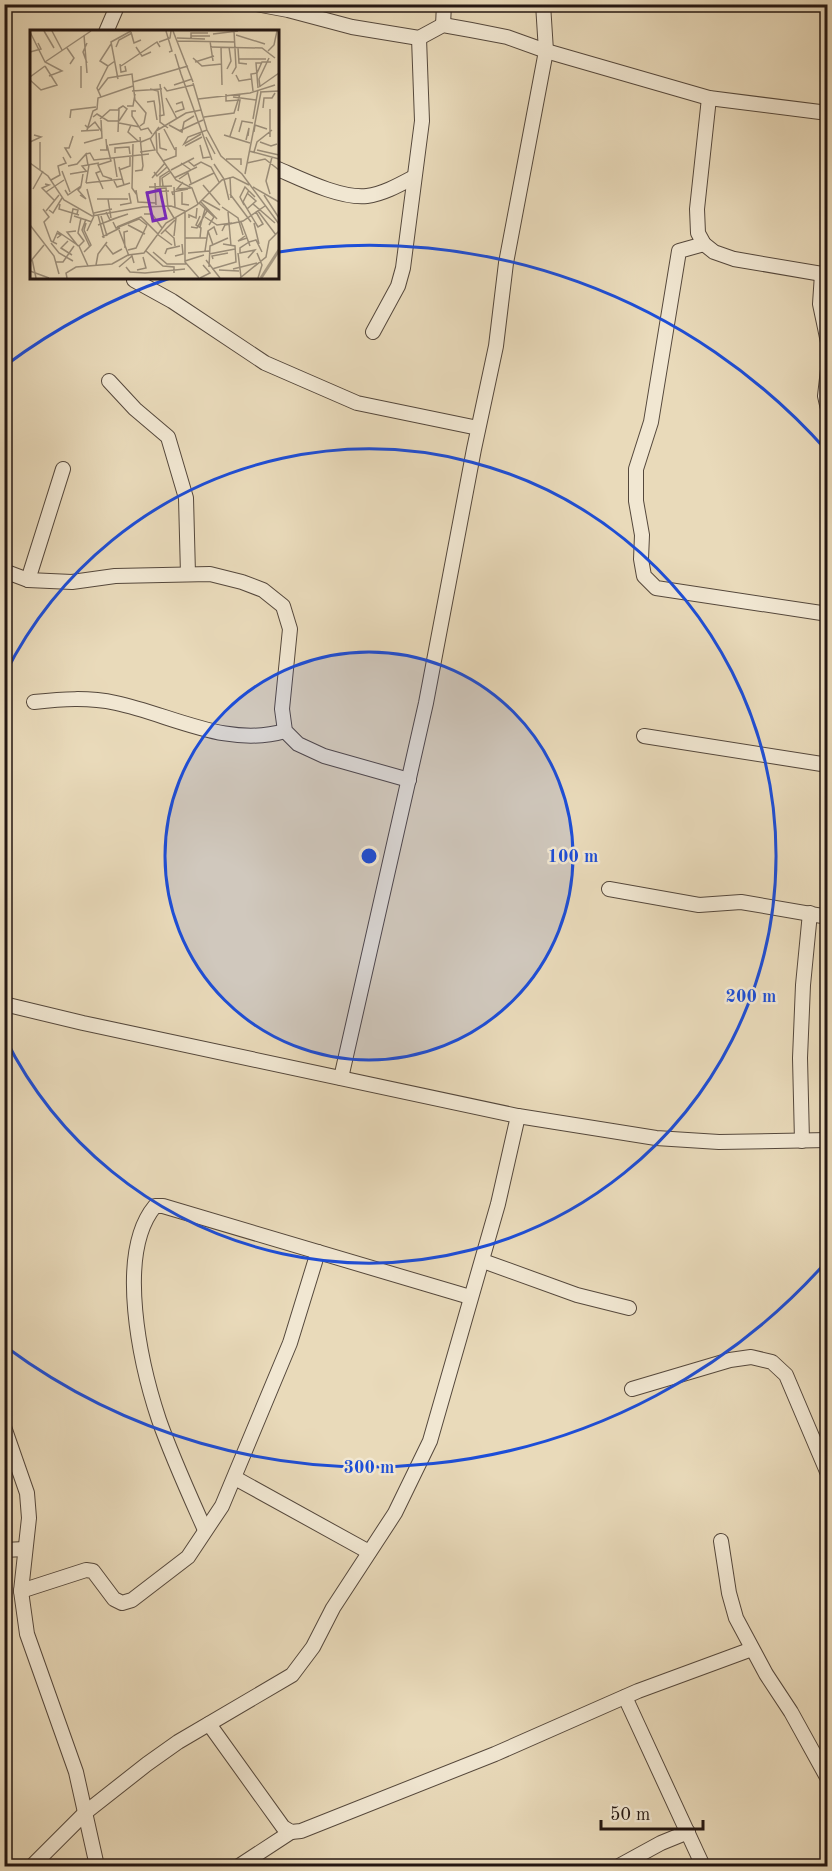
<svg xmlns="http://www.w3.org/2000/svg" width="832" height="1871" font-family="'Old Standard TT',serif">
<rect width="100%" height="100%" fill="#e9daba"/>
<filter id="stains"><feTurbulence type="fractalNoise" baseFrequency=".00333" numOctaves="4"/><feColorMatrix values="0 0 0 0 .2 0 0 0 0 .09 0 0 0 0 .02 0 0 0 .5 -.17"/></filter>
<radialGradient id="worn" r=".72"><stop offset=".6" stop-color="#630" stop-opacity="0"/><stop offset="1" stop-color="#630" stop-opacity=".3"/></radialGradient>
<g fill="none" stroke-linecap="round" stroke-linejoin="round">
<defs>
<g id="minor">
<path d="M 256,4 L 288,10 L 352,27 L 419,38 L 443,25 L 471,30 L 507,37 L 546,51 L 709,98 L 828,113"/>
<path d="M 443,25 L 444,4"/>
<path d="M 106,32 L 118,4"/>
<path d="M 709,98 L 697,209 L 698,233 L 704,244 L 714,252 L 734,259 L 828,275"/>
<path d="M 278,169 C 301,179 341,199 367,196 C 383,194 399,185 414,177"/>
<path d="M 704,244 L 679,251 L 651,422 L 636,469 L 636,501 L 642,535 L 641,559 L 644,576 L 656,588 L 828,614"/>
<path d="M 822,274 L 820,304 L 828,342"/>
<path d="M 134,280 L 172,301 L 265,363 L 357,403 L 478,428"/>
<path d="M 373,332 L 398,286 L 403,268 L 422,121 L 419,38"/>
<path d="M 828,370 L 825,396 L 828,409"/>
<path d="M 109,381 L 135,409 L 168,437 L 186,498 L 188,574"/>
<path d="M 4,571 L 28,580 L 72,582 L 115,576 L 210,574 L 242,582 L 263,590 L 283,606 L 290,629 L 282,709 L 285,731 L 298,744 L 324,756 L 409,780"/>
<path d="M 28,580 L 63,469"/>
<path d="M 34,702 C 62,699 88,697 116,703 C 172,715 227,748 285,731"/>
<path d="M 644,736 L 828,765"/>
<path d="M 609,889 L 699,905 L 741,902 L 828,917"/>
<path d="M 4,1004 L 83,1023 L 518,1116 L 656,1138 L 719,1142 L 828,1140"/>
<path d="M 341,1078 L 426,703 L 474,449 L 496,346 L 506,263 L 546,51 L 543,4"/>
<path d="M 802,1141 L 800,1058 L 803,985 L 810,913"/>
<path d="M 483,1261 L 577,1295 L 629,1308"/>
<path d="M 632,1389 L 730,1360 L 751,1357 L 772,1362 L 786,1375 L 828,1474"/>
<path d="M 4,1427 L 27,1493 L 29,1518 L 21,1591 L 27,1634 L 76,1772 L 97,1866"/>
<path d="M 235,1478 L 369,1552"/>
<path d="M 205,1530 C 189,1494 172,1457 159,1420 C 141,1366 115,1254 155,1206 L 163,1206 L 470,1297"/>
<path d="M 721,1541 L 729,1593 L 736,1618 L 766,1674 L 791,1712 L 828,1779"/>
<path d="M 4,1550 L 25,1549"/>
<path d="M 21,1591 L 86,1570 L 93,1571 L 114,1599 L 122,1603 L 132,1600 L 188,1557 L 222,1506 L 290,1343 L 318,1252"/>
<path d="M 625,1697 L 703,1866"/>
<path d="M 209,1724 L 283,1827 L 291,1832 L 301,1831 L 495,1754 L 638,1691 L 752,1649"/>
<path d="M 32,1866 L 86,1812 L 147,1764 L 178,1742 L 292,1675 L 313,1647 L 333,1608 L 395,1513 L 430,1441 L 498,1204 L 518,1116"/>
<path d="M 239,1866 L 291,1832"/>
<path d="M 619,1866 L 661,1843 L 688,1832"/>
</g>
</defs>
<use href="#minor" stroke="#55483c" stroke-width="16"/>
<use href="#minor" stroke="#f1e7d2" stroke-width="14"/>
</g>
<circle cx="369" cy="856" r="204" fill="#1d4ed8" fill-opacity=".12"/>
<g fill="none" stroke="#1d4ed8" stroke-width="3">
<circle cx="369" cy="856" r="204"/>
<path d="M5 674A407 407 0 1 1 5 1038"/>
<path d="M827 1261A611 611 0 0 1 6 1347M6 365A611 611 0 0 1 170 278M279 252A611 611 0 0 1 827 451"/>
</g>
<g transform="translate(30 30)">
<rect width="249" height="249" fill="#e9daba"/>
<path fill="none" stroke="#a69881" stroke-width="3" d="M 231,248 L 249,220"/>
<path fill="none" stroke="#9a8c77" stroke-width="1.5" d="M 14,1 L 24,18M 22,1 L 32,20M 136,1 L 142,21 L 139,22M 143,1 L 163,52M 0,2 L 15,32 L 32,41 L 19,46M 101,2 L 104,13 L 111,10M 183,4 L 208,1M 54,5 L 57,43M 206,5 L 235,14M 161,6 L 180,6M 147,8 L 175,9M 161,9 L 161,3 L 178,3M 147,11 L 205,12M 180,11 L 183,31M 129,12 L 140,8 L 141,1M 57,13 L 53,22 L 57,33M 86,17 L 89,10 L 102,3M 106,17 L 112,26 L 121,22M 180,17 L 232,18 L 245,28M 191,17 L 192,55M 37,18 L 44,28 L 40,34M 208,18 L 209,33 L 217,34M 238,21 L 244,15 L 247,1M 0,22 L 11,19 L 8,13M 145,24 L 151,44M 163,28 L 172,36 L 192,34M 209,29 L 236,29M 15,32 L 61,1M 165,32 L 184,26M 90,34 L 91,42 L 96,41 L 95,36M 51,36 L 51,58M 78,36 L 70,31 L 81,14M 91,36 L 127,12 L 130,17M 197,39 L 201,31 L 199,17M 151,44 L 182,130M 202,44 L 206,37 L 204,1M 206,45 L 209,51 L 221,49M 0,47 L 15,36M 88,49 L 81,12 L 101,1M 0,50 L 11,60 L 27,55 L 15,36M 103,52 L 158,36M 163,53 L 177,100 L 191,126 L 212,144 L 249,194M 144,55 L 162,49M 134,57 L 137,61 L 163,55M 229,57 L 249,43M 230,57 L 229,49 L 239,28M 228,58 L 226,33 L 231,33M 120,59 L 128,61 L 130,76M 68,61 L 78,48 L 102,44 L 105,70 L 116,83 L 114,93 L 110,96M 102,61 L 132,59M 223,61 L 221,44 L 227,43 L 232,32 L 241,32M 230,62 L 249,61M 196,64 L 196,71 L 210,70 L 208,81M 71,67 L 67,58 L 78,36 L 85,31M 203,67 L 226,70M 136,68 L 147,89M 168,69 L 220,63 L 245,55M 117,72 L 124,71 L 127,90M 97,76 L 103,76 L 105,64M 130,76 L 130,92 L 138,98M 233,78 L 234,68 L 242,68 L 245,63M 88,79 L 93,76 L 97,79 L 89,91M 240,79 L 240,107M 106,81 L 102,81 L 102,86 L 111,100 L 118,98 L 122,104M 145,82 L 154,79 L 152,72 L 146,74M 129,86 L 134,85 L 130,54M 63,87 L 67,84 L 78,91 L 89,91M 174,87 L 204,83 L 210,64M 40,88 L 41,80 L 66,77M 70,89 L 80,80 L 89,80 L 88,102M 223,89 L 228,60M 89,93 L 110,97M 55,95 L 58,98 L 65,92 L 72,102M 101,95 L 98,102 L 108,111M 139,95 L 152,102 L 154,92 L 164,86M 134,99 L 145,120M 57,100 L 63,81 L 67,79 L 68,68 L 103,56M 51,101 L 69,100M 126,101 L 127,122 L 146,150 L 162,158 L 168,174M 126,101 L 156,83 L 171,80M 149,101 L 173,90M 209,102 L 212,91 L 223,93M 224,102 L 225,95 L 237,99M 129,103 L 130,118 L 137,120M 171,104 L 154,114 L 158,107 L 177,100M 194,105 L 220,113M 200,106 L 206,88M 176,107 L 185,124M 216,110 L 219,98 L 218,106M 0,112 L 11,107 L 4,105M 10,112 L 10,140M 111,112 L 121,108 L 129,97M 230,112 L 241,116 L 247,114M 54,113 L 72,108 L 71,90M 103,114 L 102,158 L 107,165M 77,115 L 81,131 L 68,135 L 73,146 L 82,149M 79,115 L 111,111M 170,115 L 173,128 L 180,127M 155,116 L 172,107M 70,120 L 77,120 L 76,109M 227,120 L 249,125M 219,121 L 249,129M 110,122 L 125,120 L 120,108M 224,122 L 227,112 L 242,100M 85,123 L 85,118 L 99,117 L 100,124M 56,124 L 60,123 L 64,130 L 119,124M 41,128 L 35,118 L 39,118 L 43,106M 84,128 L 87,147M 196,129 L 211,129 L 211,135M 133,131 L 146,126 L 146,117M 158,131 L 164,136 L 171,132 L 181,137 L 189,152M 0,133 L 18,146 L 34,170 L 62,186 L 113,177 L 141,176 L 155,181 L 155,232 L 169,248M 151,133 L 161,140 L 167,137M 217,133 L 235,129 L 249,140M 184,134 L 194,149 L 199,170M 38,136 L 47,134 L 56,124 L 58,135M 89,137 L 94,155M 89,140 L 100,136 L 100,127M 141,140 L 164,128M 32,141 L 40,162M 56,141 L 52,136 L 69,133M 71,141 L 66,143 L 73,159M 105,141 L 112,140 L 113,136 L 110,107M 124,142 L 127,146 L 137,137M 40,144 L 58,141M 215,144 L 231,62M 200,147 L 201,168M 122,148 L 135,133M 144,148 L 161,140M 149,149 L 158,143 L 161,153M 21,150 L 30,145 L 28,136 L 36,133 L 33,127M 84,151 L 87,157 L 100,153M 153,152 L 147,159 L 161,158M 56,153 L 92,149M 56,153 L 59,135M 125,153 L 126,175M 15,154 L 19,155 L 12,158 L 24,170M 159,155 L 184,143M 173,155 L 190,175M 130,156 L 130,147 L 139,141M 133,156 L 132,148 L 141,142M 119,157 L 142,156M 144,157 L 145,177M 223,157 L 249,172M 3,159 L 13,141M 125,159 L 136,158 L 138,178 L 144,188M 35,160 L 38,165 L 51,156 L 53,144M 106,160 L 108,172 L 126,173M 219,160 L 213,172 L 228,197 L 233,194 L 226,182M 16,162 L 34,150M 116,162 L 139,161M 152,162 L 152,174 L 159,175M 217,163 L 226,171 L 217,179M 200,164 L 221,192M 240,164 L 236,151 L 242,127M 50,165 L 56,169 L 48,160 L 51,157M 143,165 L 142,162 L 158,159M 234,165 L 249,188M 67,169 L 98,169M 78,169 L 81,188M 172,170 L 190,180M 170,171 L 187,189M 169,173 L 184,187 L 179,195M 30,174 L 29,179 L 49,185M 223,174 L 245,193M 90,175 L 101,173 L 99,163M 214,175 L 210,167 L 215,157 L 225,167M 192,177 L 208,188 L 213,205M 13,179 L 19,187 L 14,192 L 21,211 L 27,214M 19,180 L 23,183 L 32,168M 16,181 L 29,165M 228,181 L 246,205M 76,182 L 80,190 L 98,184M 198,182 L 201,216M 64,183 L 82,179M 114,184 L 122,184 L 132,198M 68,185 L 74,208M 44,186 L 62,192M 71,186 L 77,206M 175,187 L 187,195 L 202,193M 159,188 L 159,185 L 166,188 L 167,178M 56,189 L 52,200 L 60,217M 83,192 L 86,198 L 109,189 L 117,195M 211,192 L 220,216M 40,193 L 43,179 L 48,180 L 47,184M 224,193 L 229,214M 0,195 L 24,226 L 29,244M 68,195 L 89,187M 98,195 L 115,204M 87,197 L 111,187 L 128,204M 161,197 L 167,198 L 177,181M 170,197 L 175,179M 89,200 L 99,226M 135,200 L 144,208 L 145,216M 27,201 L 49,216 L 54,211 L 48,203 L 51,188M 46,201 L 37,202 L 48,216M 57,201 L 64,186 L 57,159M 192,201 L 195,195 L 213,191 L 235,176M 127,204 L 142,215M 131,204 L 145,190M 144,206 L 146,188M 215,206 L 208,211 L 217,208M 72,207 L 90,198M 155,208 L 177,208M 170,208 L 171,198 L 166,195 L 170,186M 38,211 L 31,218 L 42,225M 23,212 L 27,203 L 31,205 L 27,208M 219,212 L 226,210 L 232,222M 21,213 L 29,223 L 43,231M 75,214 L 83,224 L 92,219M 183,215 L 178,201 L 184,197 L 187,205M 49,216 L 58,236M 95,218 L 94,202 L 98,201M 98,220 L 106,218 L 117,195M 116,221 L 133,236 L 144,237 L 144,243M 175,221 L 178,201M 54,222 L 61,215 L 54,200 L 56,193M 123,222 L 137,234 L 156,234M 158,223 L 179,221M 208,223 L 211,247M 227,223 L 232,235 L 228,248M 135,224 L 137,219 L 150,216M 179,224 L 205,219M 145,226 L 153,224 L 152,214M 218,228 L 225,220 L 210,223 L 210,218 L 219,212M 2,229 L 6,248M 183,229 L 182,226 L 198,223M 176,230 L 190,248M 155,231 L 174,225M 0,232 L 14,215M 26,232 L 33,232 L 44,216M 66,235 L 68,224 L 77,212M 89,237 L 102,226 L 104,233M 96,237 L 100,242 L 115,243 L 155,239M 179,237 L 180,216 L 198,208M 182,239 L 206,232 L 205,216 L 193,214M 203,239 L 227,233M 107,240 L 116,238 L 113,227M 189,240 L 209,241M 0,241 L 19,248M 37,248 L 36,243 L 46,237 L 82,234 L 98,225 L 114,223 L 136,193 L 167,175 L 192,150 L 203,147 L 219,155M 170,248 L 180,243 L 173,235M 210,248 L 236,227 L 239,211 L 249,201"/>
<path fill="#7b2cbf" fill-opacity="0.15" stroke="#7b2cbf" stroke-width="3" d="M 130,160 L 136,188 L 123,191 L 117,163 Z"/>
<rect width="249" height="249" fill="none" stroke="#241712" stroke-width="3"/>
</g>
<circle cx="369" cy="856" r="9" fill="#1d4ed8" stroke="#f1e7d2" stroke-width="3"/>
<g font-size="18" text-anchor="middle" font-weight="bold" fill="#1d4ed8" stroke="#f1e7d2" stroke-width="5" stroke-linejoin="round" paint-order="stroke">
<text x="573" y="862">100 m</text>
<text x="751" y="1002">200 m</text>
<text x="369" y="1473">300 m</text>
</g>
<rect width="832" height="1871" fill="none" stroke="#e9daba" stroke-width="24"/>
<rect x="6" y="6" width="820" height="1859" fill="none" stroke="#241712" stroke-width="3"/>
<rect x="12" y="12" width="808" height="1847" fill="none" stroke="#241712" stroke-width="1.5"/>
<path d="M601 1820v9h102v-9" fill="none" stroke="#241712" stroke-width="3"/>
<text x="610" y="1820" font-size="18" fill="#241712" stroke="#f1e7d2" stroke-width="4.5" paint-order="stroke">50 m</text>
<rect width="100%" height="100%" filter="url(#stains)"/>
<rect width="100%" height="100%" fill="url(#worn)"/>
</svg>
